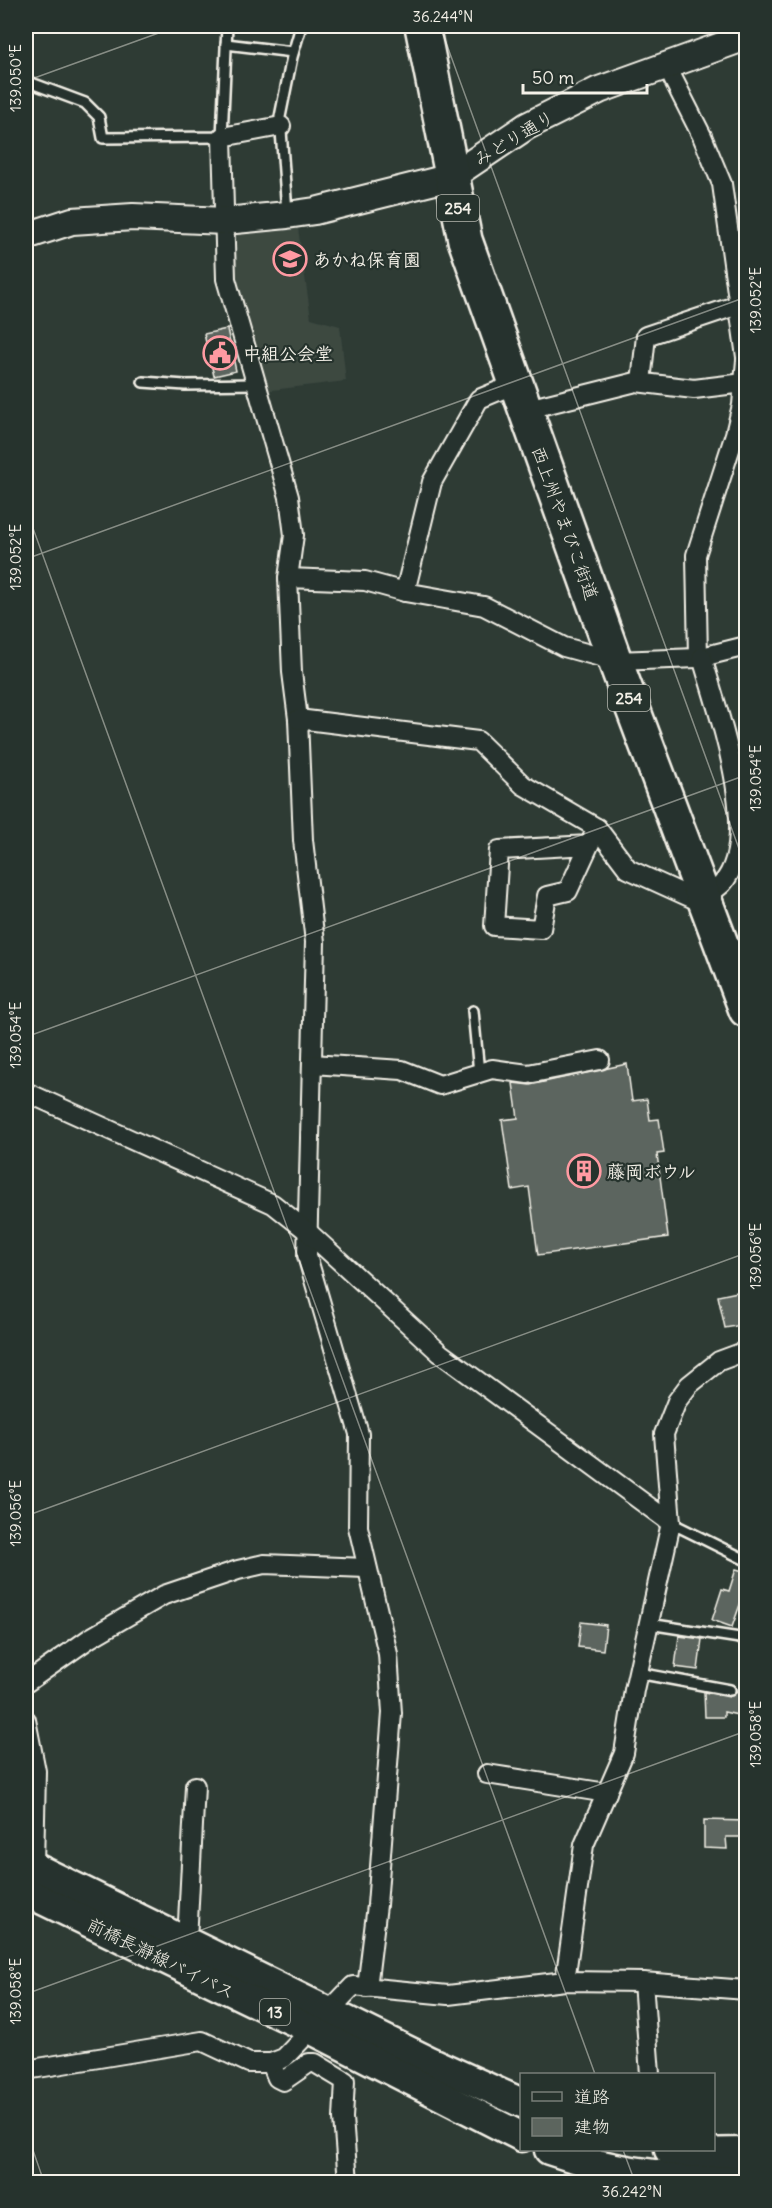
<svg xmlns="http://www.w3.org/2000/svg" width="772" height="2208" font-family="Delius,'Klee One',sans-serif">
<rect width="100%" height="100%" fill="#2e3b34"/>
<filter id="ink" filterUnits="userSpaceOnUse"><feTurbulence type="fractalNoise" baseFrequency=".0167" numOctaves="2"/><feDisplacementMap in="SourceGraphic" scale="12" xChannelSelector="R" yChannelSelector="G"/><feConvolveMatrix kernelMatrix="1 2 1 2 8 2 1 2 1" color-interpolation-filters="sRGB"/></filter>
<g filter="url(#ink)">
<path fill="#3c4841" d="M 298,228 L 311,318 L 340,326 L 346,381 L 264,391 L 233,283 L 231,232 Z"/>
<g fill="#5c655e" stroke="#f4f1e8" stroke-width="1.5">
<path d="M 227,329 L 236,371 L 214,376 L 204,334 Z"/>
<path d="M 627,1064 L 632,1101 L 647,1099 L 650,1120 L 659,1119 L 664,1153 L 657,1154 L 668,1237 L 538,1255 L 529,1187 L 512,1190 L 502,1120 L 518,1118 L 513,1083 L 530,1085 Z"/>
<path d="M 747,1290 L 747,1324 L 725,1328 L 718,1296 Z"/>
<path d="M 736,1569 L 747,1572 L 747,1585 L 732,1627 L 712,1620 L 722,1589 L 729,1591 Z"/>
<path d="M 581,1622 L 606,1625 L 603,1650 L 578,1647 Z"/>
<path d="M 679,1636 L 702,1639 L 698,1670 L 675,1667 Z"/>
<path d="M 737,1691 L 747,1691 L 747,1717 L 724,1712 L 724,1717 L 705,1717 L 704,1692 L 729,1697 Z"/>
<path d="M 704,1820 L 747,1821 L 747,1837 L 726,1837 L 727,1849 L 704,1848 Z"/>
</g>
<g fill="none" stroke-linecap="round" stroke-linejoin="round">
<defs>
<g id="lane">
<path d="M 226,44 L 293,52"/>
<path d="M 26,81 L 85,103 L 99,117 L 103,138 L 222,137 L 227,26"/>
<path d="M 287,212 L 280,117 L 292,57 L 301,26"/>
<path d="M 143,382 L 185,385 L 256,384"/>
<path d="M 473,1011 L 479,1073"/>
<path d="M 671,1523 L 746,1560"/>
<path d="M 649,1624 L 746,1639"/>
<path d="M 638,1673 L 730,1690"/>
</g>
<g id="street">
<path d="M 666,65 L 702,136 L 722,184 L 746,357"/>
<path d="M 281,126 L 222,137 L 226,279 L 289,497 L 294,535 L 288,578 L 292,672 L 298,719 L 303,840 L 315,942 L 307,1256 L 359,1434 L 358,1527 L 388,1654 L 392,1713 L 377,1905 L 367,1988"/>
<path d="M 641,382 L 646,336 L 738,305"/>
<path d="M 524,410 L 636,382 L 694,389 L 744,383"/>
<path d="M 288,578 L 365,581 L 405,592 L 484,606 L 564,647 L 615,661 L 698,658 L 746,646"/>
<path d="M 405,592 L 432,482 L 479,399 L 515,384"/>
<path d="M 698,658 L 696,555 L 735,434 L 742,405 L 746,360"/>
<path d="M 298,719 L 478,741 L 523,785 L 597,828 L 628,869 L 694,899 C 703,896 715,891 722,884 C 764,837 717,711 702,657"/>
<path d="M 589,845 L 499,850 L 494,926 L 541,929 L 547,896 L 568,891 L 597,828"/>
<path d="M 312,1064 L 402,1070 L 440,1085 L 492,1069 L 528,1074 L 600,1060"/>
<path d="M 26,1092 L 273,1204 L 307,1231 L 440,1353 L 671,1523"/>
<path d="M 26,1683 L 90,1638 L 164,1595 L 238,1570 L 264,1564 L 366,1568"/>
<path d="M 26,1720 L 36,1771 L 34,1866"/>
<path d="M 487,1774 L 607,1793"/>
<path d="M 187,1941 L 195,1786"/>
<path d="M 565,1981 L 584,1845 L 624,1753 L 634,1690 L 671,1523 L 664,1434 L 677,1401 L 689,1385 L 719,1361 L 746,1351"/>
<path d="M 643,1982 L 650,2074"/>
<path d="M 271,2063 L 277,2078 L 283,2081 L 309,2063 L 315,2063 L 345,2081 L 343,2118 L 348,2182"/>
<path d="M 26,2070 L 202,2041 L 249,2063 L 271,2063 L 284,2058 L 353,1986 L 448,1995 L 565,1981 L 643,1982 L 746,1990"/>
</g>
<path id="secondary" d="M 26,236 L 72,221 L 133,217 L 225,221 L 287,215 L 315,211 L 451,177 L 527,126 L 599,90 L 746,37"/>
<g id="primary">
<path d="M 26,1863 L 429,2061 L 522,2103"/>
<path d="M 26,1892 L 312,2030 L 522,2137"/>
<path d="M 549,2150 C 612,2172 680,2180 746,2178"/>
<path d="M 669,2150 L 693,2153 L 746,2152"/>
</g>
<path id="highway" d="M 422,26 L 465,240 L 615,661 L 746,1010"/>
</defs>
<use href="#lane" stroke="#f4f1e8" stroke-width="14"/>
<use href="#street" stroke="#f4f1e8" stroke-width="22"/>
<use href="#secondary" stroke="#f4f1e8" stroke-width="30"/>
<use href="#primary" stroke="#f4f1e8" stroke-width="33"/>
<use href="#highway" stroke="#f4f1e8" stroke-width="38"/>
<use href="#lane" stroke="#26332d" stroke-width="9"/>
<use href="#street" stroke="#26332d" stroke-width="18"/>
<use href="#secondary" stroke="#26332d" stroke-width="26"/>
<use href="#primary" stroke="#26332d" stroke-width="28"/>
<use href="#highway" stroke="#26332d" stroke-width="33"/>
</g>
</g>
<path fill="none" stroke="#f4f1e8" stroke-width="1.5" stroke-opacity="0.45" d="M 440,26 L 746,868M 26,81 L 178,26M 26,509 L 595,2074M 26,559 L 746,297M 26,1037 L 746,775M 26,1516 L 746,1253M 26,1994 L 746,1731M 26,2130 L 44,2182M 623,2150 L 635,2182"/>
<defs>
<symbol id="school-ring" viewBox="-11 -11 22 22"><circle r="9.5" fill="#26332d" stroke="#ff9aa2" stroke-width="1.5"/><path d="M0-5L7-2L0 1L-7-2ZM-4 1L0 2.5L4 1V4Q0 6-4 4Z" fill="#ff9aa2"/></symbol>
<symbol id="civic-ring" viewBox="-11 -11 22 22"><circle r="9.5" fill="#26332d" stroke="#ff9aa2" stroke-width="1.5"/><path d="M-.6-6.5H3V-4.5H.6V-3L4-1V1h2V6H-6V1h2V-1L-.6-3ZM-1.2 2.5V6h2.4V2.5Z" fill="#ff9aa2"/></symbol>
<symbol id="building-ring" viewBox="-11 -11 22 22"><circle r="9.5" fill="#26332d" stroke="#ff9aa2" stroke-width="1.5"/><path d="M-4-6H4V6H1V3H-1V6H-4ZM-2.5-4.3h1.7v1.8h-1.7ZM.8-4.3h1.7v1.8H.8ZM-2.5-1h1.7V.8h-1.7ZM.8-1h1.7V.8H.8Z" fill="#ff9aa2"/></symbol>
</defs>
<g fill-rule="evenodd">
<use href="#school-ring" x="271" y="240" width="38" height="38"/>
<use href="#civic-ring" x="201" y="334" width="38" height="38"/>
<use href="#building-ring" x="565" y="1152" width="38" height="38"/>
</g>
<g text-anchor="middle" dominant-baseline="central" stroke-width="4.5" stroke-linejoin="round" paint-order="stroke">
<g fill="#26332d" stroke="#b6b8b0" stroke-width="1.5">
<rect x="437" y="195" width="42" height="26" rx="4.5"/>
<rect x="608" y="685" width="42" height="26" rx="4.5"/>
<rect x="260" y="1999" width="30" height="26" rx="4.5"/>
</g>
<g font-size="16" font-weight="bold" fill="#f4f1e8">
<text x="458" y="208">254</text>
<text x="629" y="698">254</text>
<text x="275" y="2012">13</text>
</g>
<g font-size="18" fill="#f4f1e8" stroke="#26332d">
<text transform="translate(514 138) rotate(-31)">みどり通り</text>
<text transform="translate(565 523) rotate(70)">西上州やまびこ街道</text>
<text transform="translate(161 1958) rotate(26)">前橋長瀞線バイパス</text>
</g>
<g font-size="18" font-weight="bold" fill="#f4f1e8" stroke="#26332d" text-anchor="start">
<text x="313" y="259">あかね保育園</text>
<text x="243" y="353">中組公会堂</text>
<text x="607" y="1171">藤岡ボウル</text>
</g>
</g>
<rect width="772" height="2208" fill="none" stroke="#26332d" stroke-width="66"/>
<rect x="520" y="2073" width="195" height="78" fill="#26332d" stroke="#787f78" stroke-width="1.5"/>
<rect x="532" y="2092" width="30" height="9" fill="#26332d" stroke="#787f78" stroke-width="1.5"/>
<text x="574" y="2103" font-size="18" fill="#f4f1e8">道路</text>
<rect x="532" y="2118" width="30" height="18" fill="#5c655e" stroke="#787f78" stroke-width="1.5"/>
<text x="574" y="2133" font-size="18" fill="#f4f1e8">建物</text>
<path d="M523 84v9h124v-9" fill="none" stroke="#f4f1e8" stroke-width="3"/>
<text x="532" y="84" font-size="18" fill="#f4f1e8" stroke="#26332d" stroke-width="4.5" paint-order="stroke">50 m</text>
<rect x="33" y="33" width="706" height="2142" fill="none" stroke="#f4f1e8" stroke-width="2"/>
<g font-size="15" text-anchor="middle" fill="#f4f1e8">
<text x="443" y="22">36.244°N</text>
<text transform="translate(16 78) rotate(-90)" y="5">139.050°E</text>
<text transform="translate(756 300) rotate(-90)" y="5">139.052°E</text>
<text transform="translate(16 557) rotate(-90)" y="5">139.052°E</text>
<text transform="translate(756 778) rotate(-90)" y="5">139.054°E</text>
<text transform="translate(16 1035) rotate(-90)" y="5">139.054°E</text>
<text transform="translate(756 1256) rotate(-90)" y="5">139.056°E</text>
<text transform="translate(16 1513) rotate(-90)" y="5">139.056°E</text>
<text transform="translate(756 1734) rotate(-90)" y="5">139.058°E</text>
<text transform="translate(16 1991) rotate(-90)" y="5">139.058°E</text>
<text x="632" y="2197">36.242°N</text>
</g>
</svg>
